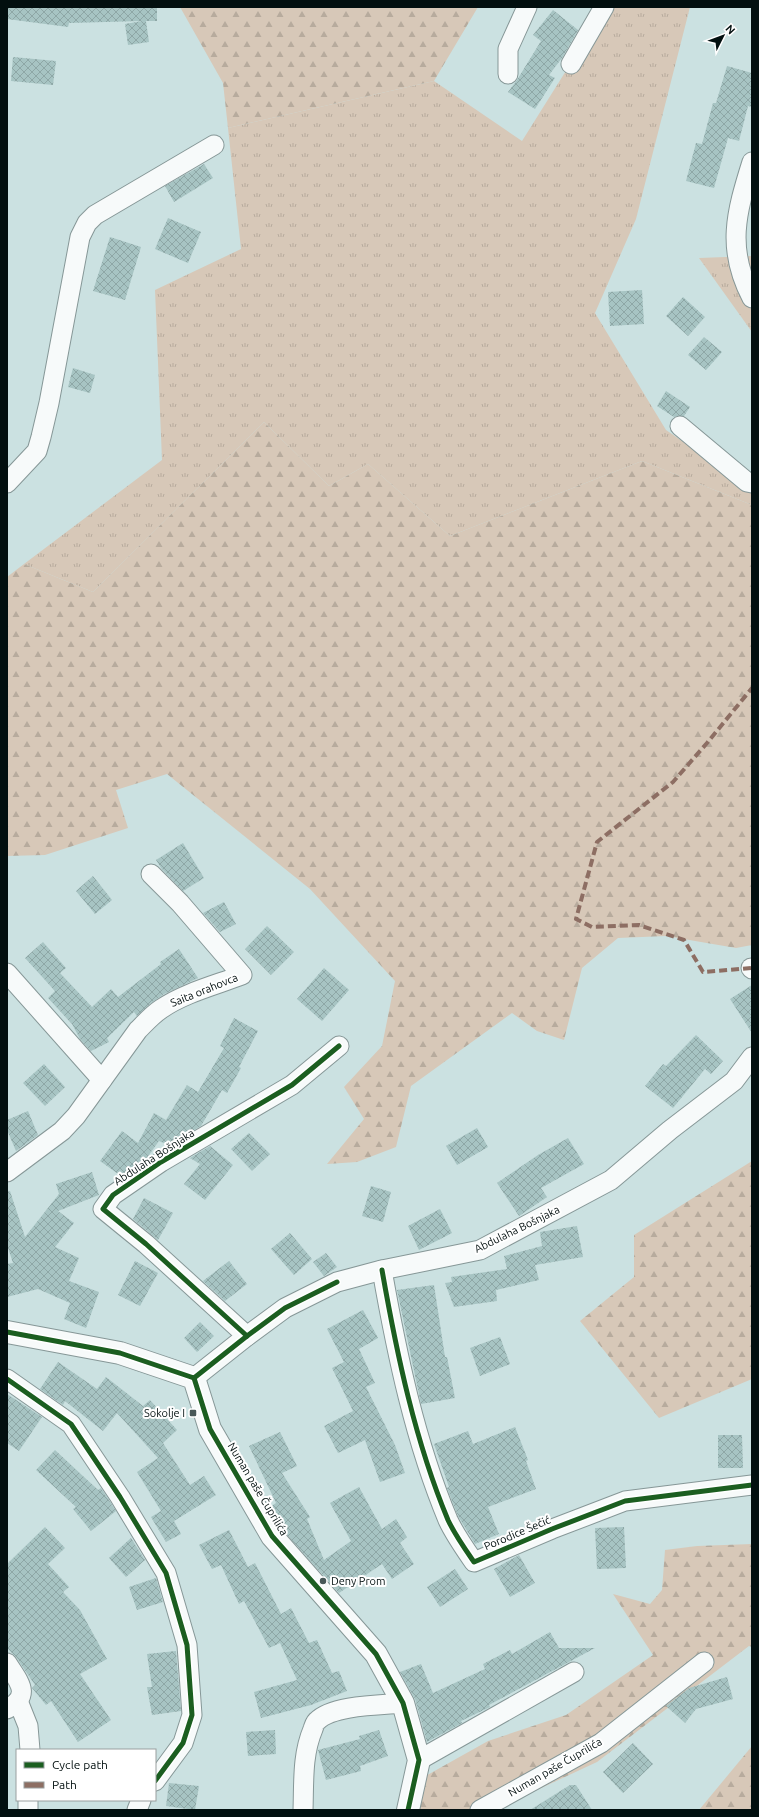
<svg xmlns="http://www.w3.org/2000/svg" width="759" height="1817" font-family="Ubuntu,sans-serif">
<defs>
<pattern id="grass-tufts" width="24" height="20" patternUnits="userSpaceOnUse"><rect width="24" height="20" fill="#d7c8b8"/><path d="M3 7l-1-3M5 7V3M7 7l1-3M15 17l-1-3M17 17v-4M19 17l1-3" fill="none" stroke="#b7ab9d"/></pattern>
<pattern id="forest-firs" width="22" height="20" patternUnits="userSpaceOnUse"><rect width="22" height="20" fill="#d7c8b8"/><path d="M5 1l3.5 6h-7zM16 11l3.5 6h-7z" fill="#b7ab9d"/></pattern>
<pattern id="building-cross-hatch" width="8" height="8" patternUnits="userSpaceOnUse"><rect width="8" height="8" fill="#a7c4c3"/><path d="M0 0l8 8M0 8l8-8" fill="none" stroke="#8ea7a6"/></pattern>
</defs>
<rect width="100%" height="100%" fill="#cbe1e1"/>
<g fill="url(#grass-tufts)">
<path d="M 606,7 L 690,7 L 636,219 L 595,313 L 666,430 L 752,489 L 752,505 L 642,461 L 450,536 L 368,464 L 329,486 L 264,422 L 93,592 L 24,564 L 162,460 L 155,290 L 241,249 L 228,128 L 434,81 L 522,141 Z"/>
<path d="M 752,256 L 752,332 L 699,258 Z"/>
</g>
<g fill="url(#forest-firs)">
<path d="M 180,7 L 478,7 L 434,81 L 228,128 L 223,83 Z"/>
<path d="M 264,422 L 329,486 L 368,464 L 450,536 L 642,461 L 752,505 L 752,945 L 736,948 L 666,936 L 618,938 L 582,968 L 564,1040 L 537,1031 L 512,1013 L 411,1086 L 396,1147 L 357,1162 L 327,1164 L 364,1119 L 344,1087 L 382,1046 L 395,981 L 310,889 L 167,774 L 116,790 L 128,828 L 45,855 L 7,856 L 7,577 L 24,564 L 93,592 Z"/>
<path d="M 752,1161 L 752,1379 L 659,1418 L 580,1321 L 634,1277 L 634,1235 Z"/>
<path d="M 752,1544 L 752,1647 L 749,1646 L 597,1762 L 494,1810 L 416,1810 L 422,1778 L 488,1741 L 566,1715 L 653,1655 L 613,1594 L 650,1604 L 662,1590 L 665,1550 L 697,1546 Z"/>
<path d="M 752,1746 L 752,1810 L 699,1810 Z"/>
</g>
<g fill="url(#building-cross-hatch)">
<path d="M 7,7 L 157,7 L 157,21 L 146,21 L 149,42 L 128,45 L 125,24 L 142,21 L 69,23 L 68,27 L 7,19 Z"/>
<path d="M 553,10 L 578,30 L 562,58 L 549,75 L 555,78 L 535,109 L 508,92 L 517,80 L 541,41 L 533,35 Z"/>
<path d="M 13,57 L 56,61 L 53,85 L 11,81 Z"/>
<path d="M 727,66 L 752,73 L 752,107 L 748,106 L 739,141 L 728,138 L 714,188 L 686,181 L 696,143 L 702,144 L 713,103 L 716,103 Z"/>
<path d="M 204,164 L 213,178 L 174,202 L 165,186 Z"/>
<path d="M 168,218 L 201,232 L 188,263 L 155,249 Z"/>
<path d="M 110,237 L 141,247 L 125,300 L 93,291 Z"/>
<path d="M 642,290 L 644,324 L 610,326 L 608,292 Z"/>
<path d="M 683,297 L 705,317 L 688,336 L 666,316 Z"/>
<path d="M 704,337 L 722,352 L 706,370 L 688,355 Z"/>
<path d="M 73,368 L 95,375 L 90,393 L 68,387 Z"/>
<path d="M 666,391 L 690,407 L 684,416 L 677,416 L 674,417 L 657,406 Z"/>
<path d="M 183,843 L 204,878 L 183,891 L 161,868 L 156,860 Z"/>
<path d="M 93,876 L 112,900 L 95,914 L 76,891 Z"/>
<path d="M 224,902 L 236,924 L 220,932 L 203,913 Z"/>
<path d="M 267,926 L 294,952 L 271,975 L 245,949 Z"/>
<path d="M 43,942 L 66,968 L 60,973 L 92,1007 L 111,989 L 118,997 L 161,964 L 160,962 L 179,949 L 198,978 L 164,994 L 151,1003 L 137,1016 L 134,1012 L 107,1038 L 109,1042 L 91,1051 L 80,1039 L 72,1024 L 48,998 L 55,991 L 25,958 Z"/>
<path d="M 324,968 L 349,990 L 322,1021 L 297,999 Z"/>
<path d="M 752,985 L 752,1033 L 730,999 Z"/>
<path d="M 234,1018 L 258,1031 L 239,1067 L 241,1068 L 227,1093 L 222,1090 L 201,1126 L 168,1145 L 159,1141 L 146,1159 L 121,1176 L 100,1161 L 122,1131 L 138,1143 L 154,1113 L 166,1120 L 187,1085 L 198,1092 L 224,1048 L 220,1046 Z"/>
<path d="M 696,1035 L 723,1061 L 711,1074 L 705,1069 L 673,1108 L 645,1086 L 663,1064 L 666,1066 Z"/>
<path d="M 44,1064 L 65,1087 L 45,1106 L 23,1083 Z"/>
<path d="M 28,1111 L 38,1135 L 16,1151 L 7,1130 L 7,1120 Z"/>
<path d="M 477,1128 L 488,1147 L 457,1165 L 446,1146 Z"/>
<path d="M 249,1133 L 270,1154 L 252,1171 L 231,1149 Z"/>
<path d="M 568,1138 L 584,1164 L 541,1188 L 547,1197 L 519,1216 L 497,1183 L 538,1155 Z"/>
<path d="M 210,1146 L 233,1165 L 205,1200 L 184,1184 L 200,1164 L 190,1158 Z"/>
<path d="M 92,1172 L 99,1195 L 58,1211 L 74,1223 L 55,1247 L 79,1258 L 69,1281 L 99,1292 L 86,1328 L 64,1319 L 70,1303 L 38,1289 L 7,1297 L 7,1264 L 13,1263 L 7,1245 L 7,1192 L 10,1191 L 25,1237 L 59,1194 L 56,1184 Z"/>
<path d="M 371,1186 L 391,1192 L 383,1222 L 362,1216 Z"/>
<path d="M 144,1198 L 173,1213 L 158,1240 L 133,1219 Z"/>
<path d="M 440,1209 L 452,1233 L 419,1250 L 408,1226 Z"/>
<path d="M 577,1226 L 583,1257 L 535,1265 L 539,1280 L 496,1290 L 497,1301 L 454,1307 L 445,1283 L 452,1282 L 451,1277 L 507,1269 L 504,1256 L 542,1246 L 540,1232 Z"/>
<path d="M 290,1233 L 312,1259 L 294,1275 L 271,1249 Z"/>
<path d="M 326,1253 L 337,1267 L 324,1276 L 313,1262 Z"/>
<path d="M 135,1261 L 158,1273 L 140,1306 L 118,1295 Z"/>
<path d="M 229,1261 L 247,1284 L 225,1301 L 203,1281 Z"/>
<path d="M 434,1285 L 445,1357 L 447,1357 L 455,1398 L 421,1404 L 397,1290 Z"/>
<path d="M 363,1310 L 378,1338 L 359,1349 L 375,1383 L 366,1387 L 395,1445 L 405,1473 L 380,1482 L 365,1440 L 338,1453 L 324,1426 L 353,1411 L 332,1368 L 344,1362 L 327,1329 Z"/>
<path d="M 200,1322 L 214,1336 L 197,1352 L 184,1338 Z"/>
<path d="M 500,1337 L 510,1364 L 480,1376 L 470,1348 Z"/>
<path d="M 58,1362 L 97,1389 L 106,1377 L 143,1406 L 150,1400 L 177,1430 L 163,1443 L 190,1485 L 204,1476 L 216,1495 L 174,1521 L 181,1534 L 166,1542 L 151,1517 L 161,1511 L 137,1472 L 158,1458 L 117,1413 L 103,1431 L 65,1401 L 63,1405 L 40,1389 Z"/>
<path d="M 7,1394 L 42,1417 L 19,1451 L 7,1443 Z"/>
<path d="M 515,1427 L 528,1460 L 526,1461 L 536,1489 L 488,1507 L 499,1534 L 475,1544 L 458,1516 L 447,1488 L 449,1487 L 434,1444 L 468,1431 L 473,1444 Z"/>
<path d="M 280,1432 L 297,1466 L 282,1473 L 310,1517 L 307,1519 L 324,1560 L 351,1541 L 330,1503 L 359,1487 L 382,1529 L 396,1519 L 407,1537 L 400,1543 L 414,1564 L 392,1579 L 382,1564 L 339,1593 L 282,1529 L 270,1507 L 276,1503 L 249,1446 Z"/>
<path d="M 718,1435 L 742,1435 L 743,1468 L 718,1468 Z"/>
<path d="M 55,1450 L 98,1490 L 101,1488 L 116,1511 L 91,1531 L 73,1509 L 76,1507 L 36,1470 Z"/>
<path d="M 45,1527 L 65,1548 L 48,1564 L 69,1587 L 63,1592 L 80,1610 L 107,1659 L 80,1674 L 111,1720 L 78,1742 L 51,1701 L 46,1705 L 32,1688 L 35,1685 L 16,1657 L 7,1648 L 7,1564 Z"/>
<path d="M 624,1527 L 626,1568 L 597,1569 L 595,1528 Z"/>
<path d="M 229,1530 L 248,1567 L 255,1563 L 281,1614 L 291,1608 L 309,1643 L 317,1640 L 332,1673 L 339,1671 L 347,1691 L 311,1705 L 261,1718 L 254,1692 L 297,1680 L 280,1643 L 269,1648 L 244,1601 L 239,1604 L 221,1565 L 212,1569 L 199,1545 Z"/>
<path d="M 131,1538 L 145,1560 L 126,1577 L 109,1558 Z"/>
<path d="M 519,1555 L 535,1583 L 510,1597 L 494,1569 Z"/>
<path d="M 455,1569 L 468,1589 L 440,1607 L 427,1587 Z"/>
<path d="M 156,1578 L 163,1602 L 137,1610 L 129,1587 Z"/>
<path d="M 550,1632 L 559,1648 L 595,1648 L 489,1705 L 490,1707 L 461,1721 L 462,1723 L 427,1742 L 415,1699 L 400,1672 L 421,1664 L 433,1693 L 485,1669 L 483,1664 L 510,1650 L 512,1654 Z"/>
<path d="M 176,1651 L 181,1711 L 152,1715 L 147,1687 L 152,1687 L 147,1654 Z"/>
<path d="M 727,1677 L 733,1699 L 696,1709 L 685,1723 L 666,1706 L 689,1688 Z"/>
<path d="M 275,1730 L 276,1754 L 248,1756 L 246,1732 Z"/>
<path d="M 379,1730 L 388,1756 L 360,1766 L 361,1771 L 326,1780 L 318,1750 L 360,1739 L 359,1736 Z"/>
<path d="M 633,1743 L 653,1764 L 623,1793 L 603,1772 Z"/>
<path d="M 169,1783 L 199,1786 L 195,1810 L 166,1806 Z"/>
<path d="M 570,1785 L 576,1785 L 592,1810 L 530,1810 Z"/>
</g>
<g fill="none" stroke-linecap="round" stroke-linejoin="round">
<defs>
<g id="minor">
<path d="M 571,64 L 604,7"/>
<path d="M 508,74 L 508,49 L 527,7"/>
<path d="M 752,162 C 736,213 726,249 752,298"/>
<path d="M 680,426 L 747,482 L 752,483"/>
<path d="M 7,483 L 37,451 L 41,437 L 49,403 L 80,237 L 87,223 L 95,215 L 214,145"/>
<path d="M 751,968 L 752,969"/>
<path d="M 7,973 L 102,1080"/>
<path d="M 7,1172 L 62,1131 L 76,1116 L 138,1030 C 145,1023 152,1015 161,1009 C 184,993 216,985 242,975 L 180,903 L 151,874"/>
<path d="M 382,1270 C 397,1355 415,1441 448,1520 C 455,1535 465,1549 474,1562 L 552,1529 L 625,1501 L 752,1485"/>
<path d="M 247,1336 L 146,1244 L 103,1209 L 113,1195 L 161,1162 L 292,1085 L 339,1046"/>
<path d="M 194,1378 L 247,1336 L 285,1308 L 337,1282 L 382,1270 L 480,1250 L 611,1180 L 670,1130 L 734,1081 L 752,1057"/>
<path d="M 7,1379 L 71,1424 L 120,1497 L 166,1573 L 187,1645 L 192,1715 L 183,1743 L 155,1781"/>
<path d="M 7,1663 C 18,1681 33,1695 7,1709"/>
<path d="M 18,1701 L 28,1726 L 30,1750"/>
<path d="M 419,1760 L 574,1672"/>
<path d="M 28,1810 L 28,1800"/>
<path d="M 137,1810 L 141,1800"/>
<path d="M 303,1810 C 304,1782 302,1755 313,1729 C 314,1726 315,1722 317,1721 C 332,1705 381,1705 403,1703"/>
<path d="M 480,1810 L 601,1743 L 704,1662"/>
</g>
<path id="tertiary" d="M 7,1332 L 120,1353 L 194,1378 L 210,1429 L 272,1536 L 376,1654 L 403,1703 L 419,1760 L 408,1810"/>
</defs>
<use href="#minor" stroke="#869797" stroke-width="21"/>
<use href="#tertiary" stroke="#869797" stroke-width="24"/>
<use href="#minor" stroke="#f7fafa" stroke-width="19"/>
<use href="#tertiary" stroke="#f7fafa" stroke-width="22"/>
<path stroke="#8d6e63" stroke-width="4" stroke-dasharray="8 4" stroke-linecap="butt" d="M 751,968 L 703,972 L 684,940 L 639,925 L 592,927 L 576,919 L 597,842 L 673,782 L 707,743 L 752,688"/>
<defs>
<g id="cycleway">
<path d="M 382,1270 C 397,1355 415,1441 448,1520 C 455,1535 465,1549 474,1562 L 552,1529 L 625,1501 L 752,1485"/>
<path d="M 7,1332 L 120,1353 L 194,1378"/>
<path d="M 247,1336 L 146,1244 L 103,1209 L 113,1195 L 161,1162 L 292,1085 L 339,1046"/>
<path d="M 194,1378 L 210,1429 L 272,1536 L 376,1654 L 403,1703 L 419,1760 L 408,1810"/>
<path d="M 194,1378 L 247,1336 L 285,1308 L 337,1282"/>
<path d="M 7,1379 L 71,1424 L 120,1497 L 166,1573 L 187,1645 L 192,1715 L 183,1743 L 155,1781"/>
</g>
</defs>
<use href="#cycleway" stroke="#fff" stroke-width="8"/>
<use href="#cycleway" stroke="#1b5e20" stroke-width="5"/>
</g>
<g fill="#485858" stroke="#fff" stroke-width="1.5">
<rect x="189" y="1409" width="8" height="8" rx="2"/>
<circle cx="323" cy="1581" r="4"/>
</g>
<g text-anchor="middle" dominant-baseline="central" stroke-width="4" stroke-linejoin="round" paint-order="stroke">
<g font-size="11" fill="#020f0f" stroke="#fff">
<text transform="translate(204 990) rotate(-22)">Saita orahovca</text>
<text transform="translate(154 1157) rotate(-33)">Abdulaha Bošnjaka</text>
<text transform="translate(517 1229) rotate(-26)">Abdulaha Bošnjaka</text>
<text transform="translate(258 1489) rotate(59)">Numan paše Čuprilića</text>
<text transform="translate(517 1533) rotate(-23)">Porodice Šečić</text>
<text transform="translate(555 1767) rotate(-30)">Numan paše Čuprilića</text>
</g>
<g font-size="11" fill="#020f0f" stroke="#fff" text-anchor="end">
<text x="185" y="1413">Sokolje I</text>
<text x="331" y="1581" text-anchor="start">Deny Prom</text>
</g>
</g>
<rect width="759" height="1817" fill="none" stroke="#020f0f" stroke-width="16"/>
<rect x="16" y="1749" width="140" height="52" fill="#ffffff" stroke="#9a9f9f"/>
<rect x="24" y="1762" width="20" height="6" fill="#1b5e20" stroke="#9a9f9f"/>
<text x="52" y="1769" font-size="12" fill="#020f0f">Cycle path</text>
<rect x="24" y="1782" width="20" height="6" fill="#8d6e63" stroke="#9a9f9f"/>
<text x="52" y="1789" font-size="12" fill="#020f0f">Path</text>
<g transform="translate(723 36) rotate(48)" stroke="#ffffff" stroke-width="3" paint-order="stroke">
<path d="M0-3L7 15L0 10L-7 15Z" fill="#020f0f"/>
<text y="-6" font-size="11" font-weight="bold" text-anchor="middle" fill="#020f0f">N</text>
</g>
</svg>
